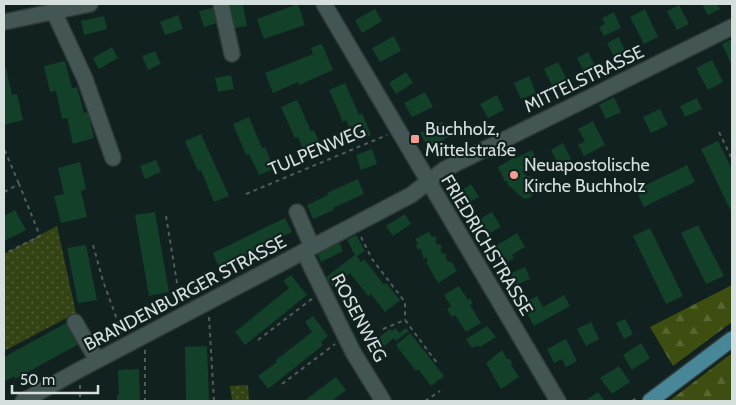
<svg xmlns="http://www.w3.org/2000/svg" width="736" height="405" font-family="Cabin,sans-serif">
<defs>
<pattern id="green-dots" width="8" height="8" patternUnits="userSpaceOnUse" patternTransform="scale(1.25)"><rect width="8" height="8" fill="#344313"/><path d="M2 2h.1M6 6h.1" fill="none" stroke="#505e35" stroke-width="1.8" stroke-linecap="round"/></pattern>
<pattern id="forest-firs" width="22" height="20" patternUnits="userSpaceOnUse" patternTransform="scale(1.25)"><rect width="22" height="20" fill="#3d4e10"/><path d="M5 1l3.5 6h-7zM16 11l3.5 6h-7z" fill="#586732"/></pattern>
</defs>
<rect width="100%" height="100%" fill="#112120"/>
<g fill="url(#green-dots)">
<path d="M 57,226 L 76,313 L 4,351 L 4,254 Z"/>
<path d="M 248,385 L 249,401 L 232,401 L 230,386 Z"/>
</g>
<g fill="url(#forest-firs)">
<path d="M 732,285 L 732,322 L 673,366 L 650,327 Z"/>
<path d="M 732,353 L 732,401 L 669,401 Z"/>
</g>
<g fill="#124028">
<path d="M 237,4 L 243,4 L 247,26 L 231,29 L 227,6 Z"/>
<path d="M 298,4 L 305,25 L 264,39 L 257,19 Z"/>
<path d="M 702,4 L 717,4 L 720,9 L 708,15 Z"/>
<path d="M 679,5 L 689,24 L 677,30 L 667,11 Z"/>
<path d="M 216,7 L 220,22 L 204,27 L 199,11 Z"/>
<path d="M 375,9 L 382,21 L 362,33 L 355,20 Z"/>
<path d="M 645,9 L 658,37 L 644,44 L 630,17 Z"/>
<path d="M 614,12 L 621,28 L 604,36 L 599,27 L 605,24 L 602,18 Z"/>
<path d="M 178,15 L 183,29 L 165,35 L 160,22 Z"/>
<path d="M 104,16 L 107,29 L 84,35 L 81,21 Z"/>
<path d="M 394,36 L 401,51 L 380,62 L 372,48 Z"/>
<path d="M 619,37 L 626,53 L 615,58 L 607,43 Z"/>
<path d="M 732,39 L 732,66 L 722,44 Z"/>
<path d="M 322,44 L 333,70 L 299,85 L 298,82 L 273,93 L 265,73 L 313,54 L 311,48 Z"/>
<path d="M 112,47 L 118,58 L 99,69 L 93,58 Z"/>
<path d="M 155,51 L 161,64 L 148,70 L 142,56 Z"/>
<path d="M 588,52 L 596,68 L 585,74 L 577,58 Z"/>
<path d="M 712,60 L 723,82 L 708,90 L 696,68 Z"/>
<path d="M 65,61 L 72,88 L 77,87 L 84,113 L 88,112 L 94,138 L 73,144 L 67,118 L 62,119 L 56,91 L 50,92 L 44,66 Z"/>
<path d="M 558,62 L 568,82 L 554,89 L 544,69 Z"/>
<path d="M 6,68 L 12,95 L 17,94 L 23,120 L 4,125 L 4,69 Z"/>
<path d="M 406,72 L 413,83 L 396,94 L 389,83 Z"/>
<path d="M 231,75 L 234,89 L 218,92 L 215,78 Z"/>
<path d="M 529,76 L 536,93 L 521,99 L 514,83 Z"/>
<path d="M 345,83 L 359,115 L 362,113 L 371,135 L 355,142 L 346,120 L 343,122 L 329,90 Z"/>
<path d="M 425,92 L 433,107 L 412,117 L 404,103 Z"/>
<path d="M 497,95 L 504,110 L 488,118 L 480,104 Z"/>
<path d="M 614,97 L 621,112 L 606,119 L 599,105 Z"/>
<path d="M 697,98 L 702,109 L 685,117 L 680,106 Z"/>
<path d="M 297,100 L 311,131 L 314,130 L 323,151 L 307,158 L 298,137 L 295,138 L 281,107 Z"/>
<path d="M 660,109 L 668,125 L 651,133 L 643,117 Z"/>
<path d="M 249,117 L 262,148 L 265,147 L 274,169 L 259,175 L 249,154 L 246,155 L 233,124 Z"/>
<path d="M 593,121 L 605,145 L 584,156 L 578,145 L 585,141 L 578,129 Z"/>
<path d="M 442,122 L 450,136 L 428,148 L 420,133 Z"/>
<path d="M 201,134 L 229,196 L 214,202 L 201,170 L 198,171 L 185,141 Z"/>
<path d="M 718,141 L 732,169 L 732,208 L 730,209 L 701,149 Z"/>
<path d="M 563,143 L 571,159 L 559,166 L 551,150 Z"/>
<path d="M 372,149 L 377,164 L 361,170 L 356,155 Z"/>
<path d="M 532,150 L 539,165 L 524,173 L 527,176 L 533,177 L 540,184 L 530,198 L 524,199 L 507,184 L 508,181 L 505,182 L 498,167 L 515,157 L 516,158 Z"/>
<path d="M 156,160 L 161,172 L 145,179 L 140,166 Z"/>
<path d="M 80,162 L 86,189 L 81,191 L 87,217 L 61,223 L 54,196 L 64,194 L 58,168 Z"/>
<path d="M 687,165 L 695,182 L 644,207 L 636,190 Z"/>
<path d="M 358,179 L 364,194 L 333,208 L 334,210 L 313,219 L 307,205 L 328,195 L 327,193 Z"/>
<path d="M 471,184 L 479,197 L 466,204 L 459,192 Z"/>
<path d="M 15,210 L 26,230 L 4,241 L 4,216 Z"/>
<path d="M 155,212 L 169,292 L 149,296 L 135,215 Z"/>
<path d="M 492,212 L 501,227 L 486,235 L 477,221 Z"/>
<path d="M 405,214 L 411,224 L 393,236 L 386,226 Z"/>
<path d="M 285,218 L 292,232 L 260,246 L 261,249 L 219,268 L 213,253 Z"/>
<path d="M 698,225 L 724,276 L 706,284 L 681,233 Z"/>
<path d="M 650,228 L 683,296 L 666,304 L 633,236 Z"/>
<path d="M 429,232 L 432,237 L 434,236 L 437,239 L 435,240 L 437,245 L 440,244 L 442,248 L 440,249 L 443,254 L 445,253 L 447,256 L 445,257 L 448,262 L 450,261 L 453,264 L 457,271 L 438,283 L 426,262 L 428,261 L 426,257 L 424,259 L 420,248 L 418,250 L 416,245 L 418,244 L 415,239 Z"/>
<path d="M 517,233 L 525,247 L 512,255 L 514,258 L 508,262 L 506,258 L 500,262 L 492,248 Z"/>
<path d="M 356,235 L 365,251 L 357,256 L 361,262 L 364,259 L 384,285 L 386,283 L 400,300 L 385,312 L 371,294 L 368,296 L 350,273 L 333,287 L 326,277 L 355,255 L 347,240 Z"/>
<path d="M 339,242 L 343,251 L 321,262 L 317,253 Z"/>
<path d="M 86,245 L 97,300 L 78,303 L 67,248 Z"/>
<path d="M 525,267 L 530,279 L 512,287 L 507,275 Z"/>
<path d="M 291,275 L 307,295 L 245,345 L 235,332 L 289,288 L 283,281 Z"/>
<path d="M 459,286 L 468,300 L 470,298 L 473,304 L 470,305 L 481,323 L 466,332 L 455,315 L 452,317 L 447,309 L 451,306 L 444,295 Z"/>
<path d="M 564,295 L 570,306 L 534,326 L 522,304 L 537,296 L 543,307 Z"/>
<path d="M 313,316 L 328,336 L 321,342 L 323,345 L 268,389 L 258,376 L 277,362 L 276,360 L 312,332 L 305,322 Z"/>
<path d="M 625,319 L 633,334 L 624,339 L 616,323 Z"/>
<path d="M 68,322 L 79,344 L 15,379 L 14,376 L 4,382 L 4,357 Z"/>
<path d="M 591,322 L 599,339 L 586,346 L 577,329 Z"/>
<path d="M 487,326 L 496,337 L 480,347 L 477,346 L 472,348 L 466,339 Z"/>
<path d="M 396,328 L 399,333 L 406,328 L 409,331 L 396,341 L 394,338 L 372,356 L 365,348 L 390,329 L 392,331 Z"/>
<path d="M 410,333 L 444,376 L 431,386 L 418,369 L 416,371 L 396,345 Z"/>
<path d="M 566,339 L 577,361 L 566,367 L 562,359 L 554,363 L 547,349 Z"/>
<path d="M 641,343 L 650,358 L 632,370 L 623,355 Z"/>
<path d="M 207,346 L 209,401 L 186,401 L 185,347 Z"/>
<path d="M 502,350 L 507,359 L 510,359 L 512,363 L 511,365 L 519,377 L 501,389 L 486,363 Z"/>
<path d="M 619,366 L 630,382 L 612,394 L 600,378 Z"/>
<path d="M 139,369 L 140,401 L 117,401 L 117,395 L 119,395 L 118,370 Z"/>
<path d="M 336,377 L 346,390 L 332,401 L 304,401 Z"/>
<path d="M 598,392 L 605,401 L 585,401 Z"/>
</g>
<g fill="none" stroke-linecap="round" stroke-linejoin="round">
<defs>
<g id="minor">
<path d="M 221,4 L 232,54"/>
<path d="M 324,4 L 558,401"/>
<path d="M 54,12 L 85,79 L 113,158"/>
<path d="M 4,22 L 90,4"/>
<path d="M 297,212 L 312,247"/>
<path d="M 304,252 L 353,352 L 383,401"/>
<path d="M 75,322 L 97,360"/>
<path d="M 23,401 L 79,370 L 411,195 L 445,169 L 732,27"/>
</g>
<path id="major" d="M 650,401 L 732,339"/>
</defs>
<use href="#minor" stroke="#2f3a39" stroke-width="18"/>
<use href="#major" stroke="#2f3a39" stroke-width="18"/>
<g stroke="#4f5d5c" stroke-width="2" stroke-dasharray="4 4" stroke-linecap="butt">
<path d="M 719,132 L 732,159"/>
<path d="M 4,151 L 5,151 L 19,184"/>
<path d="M 4,192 L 19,184 L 40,236 L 4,254"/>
<path d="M 246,194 L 387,135"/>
<path d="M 166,216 L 180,301"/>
<path d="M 361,237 L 372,259 L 405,302 L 405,320"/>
<path d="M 93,245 L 103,281 L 122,333"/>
<path d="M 209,317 L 214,401"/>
<path d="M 383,329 L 405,320 L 437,363"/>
<path d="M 258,340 L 313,298"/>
<path d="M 145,350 L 145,401"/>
<path d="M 282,384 L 335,344"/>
<path d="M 80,385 L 80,401"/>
<path d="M 425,401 L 440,391"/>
<path d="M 632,401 L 638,397"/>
</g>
<use href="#minor" stroke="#445654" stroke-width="15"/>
<use href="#major" stroke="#478798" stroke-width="15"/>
</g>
<g fill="#f59c92" stroke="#112120" stroke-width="2">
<rect x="410" y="134" width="10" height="10" rx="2.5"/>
<circle cx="514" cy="175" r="5"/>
</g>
<g text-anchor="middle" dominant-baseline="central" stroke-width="4.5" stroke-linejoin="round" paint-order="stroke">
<g font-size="18" fill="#d5dfde" stroke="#112120">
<text transform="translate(584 79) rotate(-26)">MITTELSTRASSE</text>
<text transform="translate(317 150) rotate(-23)">TULPENWEG</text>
<text transform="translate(487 245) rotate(59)">FRIEDRICHSTRASSE</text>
<text transform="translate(185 293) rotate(-28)">BRANDENBURGER STRASSE</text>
<text transform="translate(359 318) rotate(62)">ROSENWEG</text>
</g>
<g font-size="18" fill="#d5dfde" stroke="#112120" text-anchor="start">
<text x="425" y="129">Buchholz,<tspan x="425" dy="21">Mittelstraße</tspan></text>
<text x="524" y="165">Neuapostolische<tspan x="524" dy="21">Kirche Buchholz</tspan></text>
</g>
</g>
<rect width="736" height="405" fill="none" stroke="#d5dfde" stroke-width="10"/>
<path d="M12 385v8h86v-8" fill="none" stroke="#d5dfde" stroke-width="2.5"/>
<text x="20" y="385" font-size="15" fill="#d5dfde" stroke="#112120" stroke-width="4" paint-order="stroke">50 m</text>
</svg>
